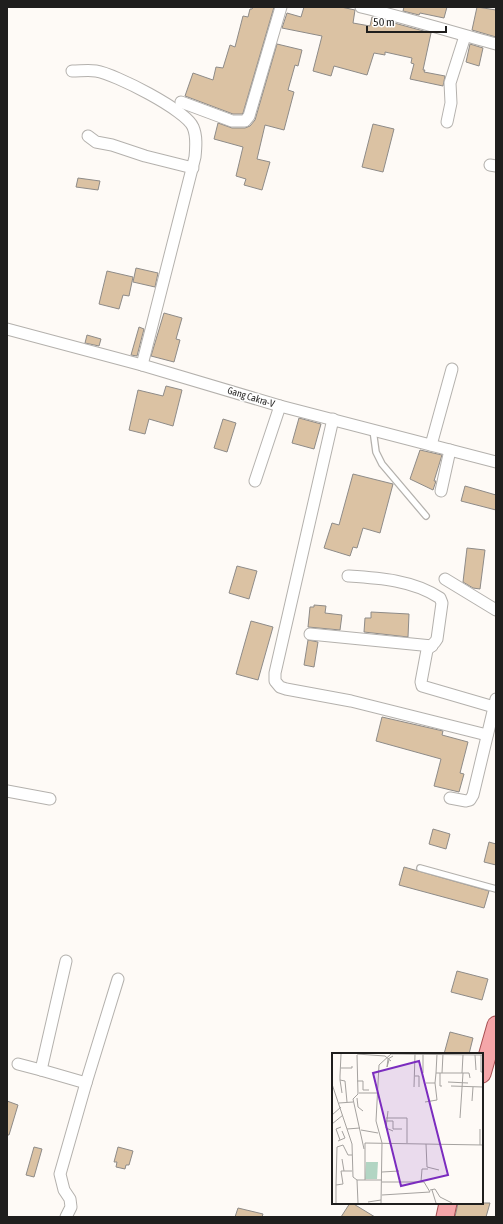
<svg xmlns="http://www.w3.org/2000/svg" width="503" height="1224" font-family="'Asap Condensed',sans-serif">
<rect width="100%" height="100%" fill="#fefaf6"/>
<g fill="#dbc2a3" stroke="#8e8b88">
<path d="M 253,7 L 274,7 L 243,113 L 242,114 L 233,114 L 185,96 L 193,73 L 213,80 L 216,67 L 223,68 L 230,45 L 235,47 L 243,16 L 248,17 L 250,9 L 252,9 Z"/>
<path d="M 304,7 L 341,7 L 355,10 L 353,23 L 370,26 L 372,17 L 431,33 L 423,70 L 425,70 L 424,72 L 445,76 L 443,86 L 410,79 L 414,64 L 411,63 L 412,58 L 385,52 L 385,55 L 374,53 L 367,75 L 334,66 L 331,76 L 313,71 L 322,36 L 282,28 L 287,13 L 301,17 Z"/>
<path d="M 404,7 L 447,7 L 444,18 L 420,13 L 419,15 L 403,11 Z"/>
<path d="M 477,7 L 496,10 L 496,37 L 472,30 Z"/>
<path d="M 277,44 L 302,50 L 298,66 L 295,65 L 288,90 L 294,92 L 284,130 L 265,125 L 257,159 L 270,162 L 262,190 L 244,185 L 246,179 L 236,176 L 243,147 L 214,139 L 218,123 L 232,128 L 245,128 L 250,126 L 255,120 Z"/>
<path d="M 470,44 L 483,48 L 479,66 L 466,62 Z"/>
<path d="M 373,124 L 394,129 L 383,172 L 362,167 Z"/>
<path d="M 78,178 L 100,181 L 98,190 L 76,187 Z"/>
<path d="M 136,268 L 158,273 L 155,287 L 133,282 Z"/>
<path d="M 107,271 L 133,277 L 129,296 L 123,295 L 119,309 L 99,304 Z"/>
<path d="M 164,313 L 182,318 L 176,339 L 180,340 L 174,362 L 151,356 Z"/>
<path d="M 139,327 L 144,329 L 137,356 L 131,355 Z"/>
<path d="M 87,335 L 101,339 L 99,346 L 85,343 Z"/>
<path d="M 166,386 L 182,390 L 173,426 L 149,419 L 145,434 L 129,430 L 138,390 L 163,396 Z"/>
<path d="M 299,418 L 321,424 L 314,449 L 292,443 Z"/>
<path d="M 223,419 L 236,423 L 227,452 L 214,448 Z"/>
<path d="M 420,450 L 442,455 L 434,481 L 436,481 L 433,490 L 410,479 Z"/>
<path d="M 353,474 L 393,484 L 380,533 L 363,528 L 357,548 L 353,547 L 350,556 L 324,548 L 332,523 L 339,525 Z"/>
<path d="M 465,486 L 496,495 L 496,510 L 461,501 Z"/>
<path d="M 467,548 L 485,550 L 480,589 L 473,588 L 463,582 Z"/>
<path d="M 237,566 L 257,571 L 249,599 L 229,593 Z"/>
<path d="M 314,605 L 326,606 L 325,613 L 342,615 L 340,630 L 308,627 L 310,607 L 314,607 Z"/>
<path d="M 371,612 L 409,614 L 408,637 L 364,632 L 365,618 L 371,618 Z"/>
<path d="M 251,621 L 273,627 L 258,680 L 236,674 Z"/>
<path d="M 308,640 L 318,642 L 314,667 L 304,665 Z"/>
<path d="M 382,717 L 443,731 L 442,735 L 468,742 L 460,773 L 464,774 L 459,792 L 434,786 L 441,759 L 376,741 Z"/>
<path d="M 433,829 L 450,834 L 446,849 L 429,844 Z"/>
<path d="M 489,842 L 496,844 L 496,865 L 484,862 Z"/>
<path d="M 404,867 L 489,891 L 484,908 L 399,885 Z"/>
<path d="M 457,971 L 488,979 L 482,1000 L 451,992 Z"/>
<path d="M 450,1032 L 473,1038 L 469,1054 L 444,1054 Z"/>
<path d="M 7,1101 L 18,1105 L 9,1135 L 7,1135 Z"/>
<path d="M 34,1147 L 42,1149 L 34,1177 L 26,1175 Z"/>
<path d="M 118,1147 L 133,1151 L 129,1165 L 126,1165 L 125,1169 L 116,1167 L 117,1162 L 114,1162 Z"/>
<path d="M 350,1203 L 352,1203 L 375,1217 L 341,1217 Z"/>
<path d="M 458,1203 L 490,1203 L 486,1217 L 455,1217 Z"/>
<path d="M 238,1208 L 263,1214 L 262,1217 L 235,1217 Z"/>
</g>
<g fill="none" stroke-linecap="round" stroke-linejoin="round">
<defs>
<g id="service">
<path d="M 373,430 L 376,452 L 382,464 L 426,516"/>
<path d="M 420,868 L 496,889"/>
</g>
<g id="minor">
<path d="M 361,7 C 407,18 451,32 496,44"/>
<path d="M 72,71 C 80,71 89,70 96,71 C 115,74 186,110 193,127 C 197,136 196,147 195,157 L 142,365"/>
<path d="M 181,102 L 232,121 L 245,121 L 249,116 L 281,7"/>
<path d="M 447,122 L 451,103 L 450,83 L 465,36"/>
<path d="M 88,136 L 96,142 L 112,145 L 145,156 L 193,168"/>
<path d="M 490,165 L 496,166"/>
<path d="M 7,329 L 142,365 L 280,406 L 496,462"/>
<path d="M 333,419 L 275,673 L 275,681 L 280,687 L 286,689 L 351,701 L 487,735"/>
<path d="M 431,445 L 452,369"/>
<path d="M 255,481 L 280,406"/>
<path d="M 441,491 L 450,450"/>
<path d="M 348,576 C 379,578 413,580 440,598 L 442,603 L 437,639 L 435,642 L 427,650 L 421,682 L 422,686 L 494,707"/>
<path d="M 445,579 L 496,610"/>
<path d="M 310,634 L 432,646"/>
<path d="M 7,791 L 50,799"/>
<path d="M 450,798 L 466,801 L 470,800 L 473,795 L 496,699"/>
<path d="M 66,961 L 41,1070 L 86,1083"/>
<path d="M 18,1064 L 41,1070"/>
<path d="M 66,1217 L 71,1207 L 70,1199 L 64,1190 L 60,1174 L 86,1083 L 118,979"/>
</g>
<g id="primary">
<path d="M 482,1074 L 496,1025"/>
<path d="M 445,1217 L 448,1203"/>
</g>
</defs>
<use href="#service" stroke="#b4b1ad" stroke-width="8"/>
<use href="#minor" stroke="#b4b1ad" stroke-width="13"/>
<use href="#primary" stroke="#a64f52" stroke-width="19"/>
<use href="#service" stroke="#fff" stroke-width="5.5"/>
<use href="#minor" stroke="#fff" stroke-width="11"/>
<use href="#primary" stroke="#f5a6a9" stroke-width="17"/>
</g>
<g text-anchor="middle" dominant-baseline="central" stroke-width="3" stroke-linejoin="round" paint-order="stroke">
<g font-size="10" fill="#1f1e1d" stroke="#fff">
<text transform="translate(251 397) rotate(17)">Gang Cakra-V</text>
</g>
</g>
<g transform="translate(332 1053)">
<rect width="151" height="151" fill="#fefaf6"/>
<path d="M 34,109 L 46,109 L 45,126 L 33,126 Z" fill="#b2d5c3"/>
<path fill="none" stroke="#a5a29f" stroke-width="1" d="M 25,1 L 53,3 L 59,8M 91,1 L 91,20M 25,2 L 26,41 L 21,46 L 32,96M 143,2 L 144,17M 149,2 L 149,19 L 151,19M 57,7 L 55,14 L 56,6 L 61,3M 9,15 L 20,15 L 20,13M 104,20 L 105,1M 108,20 L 108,33 L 110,33M 110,20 L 111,1M 130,20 L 131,2M 8,23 L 8,27 L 13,28 L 15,49M 8,23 L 9,1M 83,23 L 87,23 L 87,34M 8,27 L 10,40M 25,28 L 31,28 L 31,37 L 37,37M 116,29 L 136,30M 94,30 L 103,30 L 104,20 L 137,20 L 138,25M 0,31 L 20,91 L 21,124 L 25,127 L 50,127M 119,33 L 151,34M 82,34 L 83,1M 27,40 L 46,40M 25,45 L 26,54 L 31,58M 140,48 L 141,34M 93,49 L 105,47 L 103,30M 7,50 L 21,49M 56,58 L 54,75 L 61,78M 0,62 L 9,54M 54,65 L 75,65 L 75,90M 128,65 L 131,20M 54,68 L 61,68 L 61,76 L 70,76M 0,71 L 11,62M 15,76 L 28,75M 29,77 L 46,80M 8,87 L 4,76 L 9,74M 6,88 L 13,85 L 10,78M 33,90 L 151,92M 94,91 L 95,114 L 107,117M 148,92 L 148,76M 10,106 L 12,118M 20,118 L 9,118 L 11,131 L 4,132 L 5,94 L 11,92 L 16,102 L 20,102M 50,119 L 67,118M 25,127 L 26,150M 33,127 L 33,90M 89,129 L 90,116 L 96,116M 98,137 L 103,136 L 108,144 L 120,150M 100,137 L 104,150M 50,142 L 98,139 L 92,129 L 50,129M 36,149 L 49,147M 4,150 L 4,132M 49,150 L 50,90 L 44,68 L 47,12 L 59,1 L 151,2"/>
<path fill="#7b2cbf" fill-opacity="0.15" stroke="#7b2cbf" stroke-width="2" d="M 87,8 L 116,122 L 69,133 L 41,20 Z"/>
<rect width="151" height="151" fill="none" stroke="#1f1e1d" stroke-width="2"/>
</g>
<rect width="503" height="1224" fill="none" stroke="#1f1e1d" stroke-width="16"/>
<path d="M367 26v6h79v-6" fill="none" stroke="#1f1e1d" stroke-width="2"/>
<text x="373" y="26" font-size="12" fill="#1f1e1d" stroke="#ffffff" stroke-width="3" paint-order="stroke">50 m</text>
</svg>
